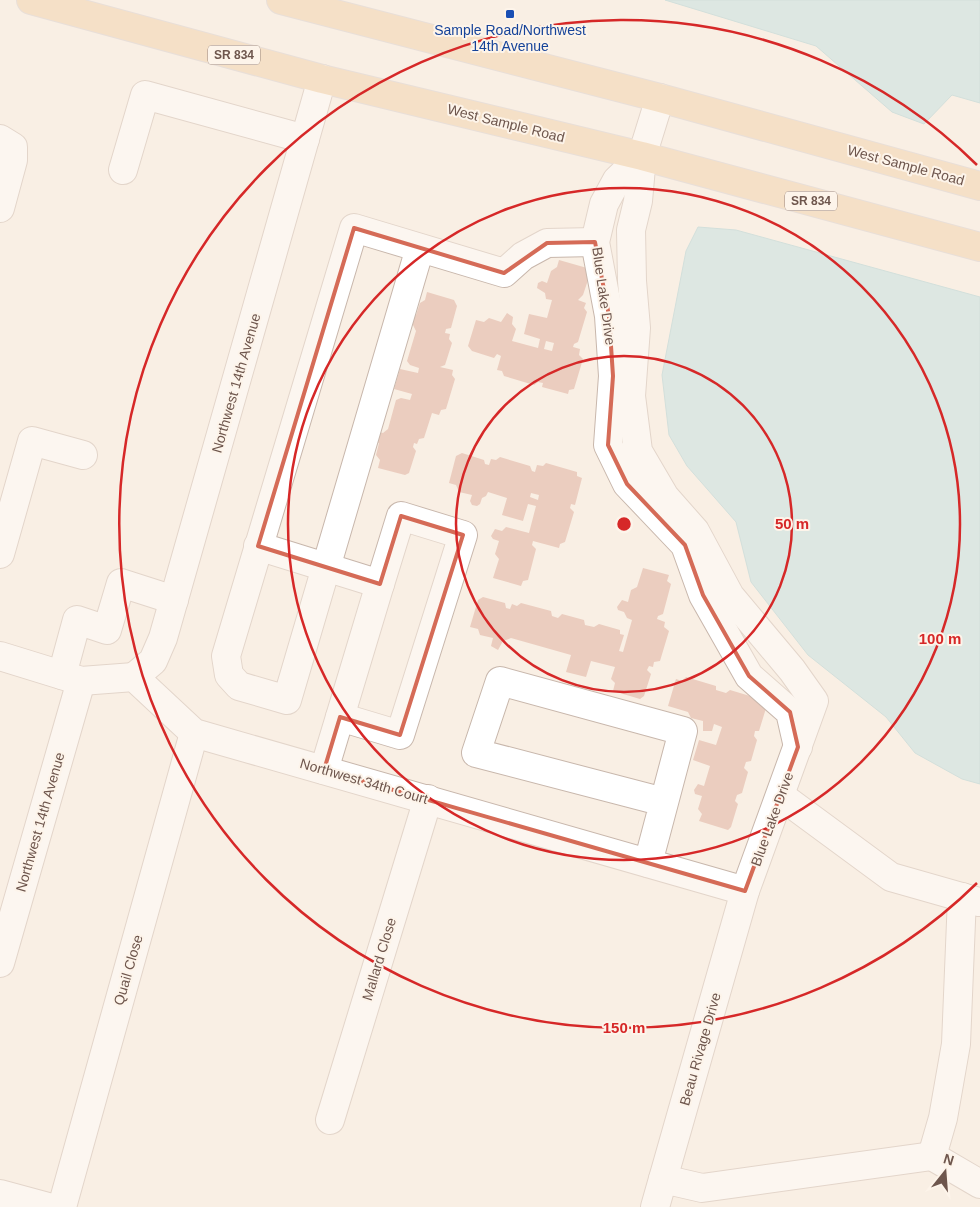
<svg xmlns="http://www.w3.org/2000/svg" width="980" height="1207" font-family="Helvetica,sans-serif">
<rect width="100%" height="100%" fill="#f9efe4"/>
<g fill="#bbdde0" stroke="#a3cdd0">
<path d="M 665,0 L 980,0 L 980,103 L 952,95 L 924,124 L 892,112 L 816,46 Z"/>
<path d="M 698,227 L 736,230 L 980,297 L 980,784 L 962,779 L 915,753 L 886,717 L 808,655 L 751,582 L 736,522 L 687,466 L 669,435 L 662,375 L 686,251 Z"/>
</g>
<g fill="#ebcdbf" fill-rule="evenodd">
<path d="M 559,260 L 587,268 L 590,274 L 583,295 L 578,300 L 586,303 L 584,308 L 587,312 L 578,342 L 574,344 L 573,347 L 580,349 L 579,355 L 583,359 L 574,389 L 569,390 L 568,394 L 542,387 L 543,383 L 538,382 L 534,385 L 504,376 L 502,371 L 497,370 L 501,356 L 497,354 L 494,358 L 472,351 L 468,346 L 476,320 L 484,322 L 489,318 L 501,322 L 507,313 L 513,317 L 512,324 L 516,329 L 512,341 L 538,348 L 540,339 L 524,334 L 529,314 L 547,318 L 552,300 L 546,299 L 545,293 L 537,288 L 538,283 L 542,281 L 547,283 L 551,271 L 557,267 ZM 546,341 L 554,343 L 552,351 L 544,349 Z"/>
<path d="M 427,292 L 454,300 L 457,306 L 451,328 L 446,329 L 445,333 L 450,334 L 449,339 L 452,343 L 445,365 L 440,367 L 453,370 L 452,375 L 455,379 L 446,409 L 441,410 L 439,415 L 432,413 L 424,438 L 419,439 L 417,444 L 414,443 L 413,447 L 416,451 L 409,473 L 405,475 L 378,468 L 380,460 L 376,455 L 379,443 L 373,441 L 376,431 L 383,433 L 388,429 L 396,400 L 401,398 L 410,400 L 412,394 L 394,389 L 400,369 L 418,373 L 419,368 L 410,365 L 407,361 L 416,331 L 413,325 L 407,323 L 409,313 L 416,315 L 420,303 L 425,300 Z"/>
<path d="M 462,453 L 484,460 L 485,464 L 489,465 L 491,459 L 496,460 L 500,457 L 530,466 L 532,471 L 535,472 L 537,465 L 543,466 L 546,463 L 577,472 L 577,476 L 582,478 L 575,505 L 571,504 L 570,508 L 574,512 L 565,542 L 560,544 L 559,548 L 533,541 L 532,545 L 536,549 L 528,580 L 523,581 L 521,586 L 493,578 L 499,559 L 495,554 L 499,541 L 493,539 L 491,536 L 495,529 L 502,531 L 506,527 L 529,533 L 536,506 L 528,504 L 523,521 L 502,515 L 507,498 L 488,492 L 486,496 L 482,498 L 480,504 L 477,506 L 472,505 L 470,501 L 472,495 L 459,492 L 456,485 L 449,483 L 456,456 ZM 531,493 L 539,495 L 538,500 L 530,497 Z"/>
<path d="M 643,568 L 669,575 L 667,581 L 671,584 L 663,614 L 658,616 L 657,619 L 665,622 L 664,627 L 669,631 L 660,661 L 654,662 L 653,667 L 649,666 L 647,670 L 651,674 L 644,696 L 640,699 L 613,691 L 615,683 L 611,679 L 615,667 L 591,661 L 586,677 L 566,672 L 571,655 L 511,638 L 503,641 L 498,650 L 491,646 L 493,638 L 480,635 L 478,629 L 470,627 L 478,600 L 483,597 L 505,603 L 506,608 L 510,609 L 512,604 L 517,606 L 521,603 L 551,611 L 552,616 L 558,618 L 562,614 L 584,620 L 585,625 L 594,627 L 599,624 L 620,630 L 620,634 L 624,635 L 619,651 L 623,652 L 632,620 L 627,618 L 624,612 L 618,610 L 617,607 L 622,600 L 628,602 L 631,590 L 637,587 Z"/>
<path d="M 686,677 L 716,686 L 716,690 L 726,693 L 730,690 L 760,699 L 767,705 L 759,731 L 755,731 L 754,736 L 757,740 L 751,761 L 746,762 L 744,768 L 748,772 L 742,793 L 737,795 L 735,801 L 738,804 L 731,827 L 728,830 L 699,821 L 702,814 L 698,809 L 702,796 L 695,794 L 694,790 L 698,784 L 704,786 L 710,766 L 693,760 L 699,740 L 716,745 L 722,727 L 714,724 L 712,731 L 703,731 L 703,721 L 691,718 L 688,712 L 668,706 L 676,679 L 682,681 Z"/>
</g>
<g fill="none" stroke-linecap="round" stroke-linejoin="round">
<defs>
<g id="minor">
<path d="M 0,139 L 13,147 L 13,160 L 0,208"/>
<path d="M 642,156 L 617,180 L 604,204 L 595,242 L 609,316 L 613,376 L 608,445 L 627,484 L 685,545 L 703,595 L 749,676 L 790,712 L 798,747"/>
<path d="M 123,170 L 145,95 L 305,139"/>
<path d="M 420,248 L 287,700 L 239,686 L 229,675 L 226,656 L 354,228 L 504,273 L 523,256 L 547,243 L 595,242"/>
<path d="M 258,546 L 380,584 L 401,516 L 463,535 L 400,735 L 340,717"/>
<path d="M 0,554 L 32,441 L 83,455"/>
<path d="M 0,656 L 81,681 L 134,677 L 194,733 L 745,891"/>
<path d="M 62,675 L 77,620 L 107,630 L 121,583 L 174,600"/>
<path d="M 134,677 L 153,661 L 163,638 L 322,79"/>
<path d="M 324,770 L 380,584"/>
<path d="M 781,796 L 891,877 L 979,902"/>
<path d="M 648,863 L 683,731 L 500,681 L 476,753 L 664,802"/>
<path d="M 962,897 L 956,1044 L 943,1118 L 932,1156 L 980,1184"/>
<path d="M 0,963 L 81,681"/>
<path d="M 330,1120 L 428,799"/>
<path d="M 663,1179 L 702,1188 L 932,1156"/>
<path d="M 0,1194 L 48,1207"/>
<path d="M 62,1207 L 194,733"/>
<path d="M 655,1207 L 745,891 L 814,701 L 792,670 L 730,596 L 695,531 L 665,497 L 638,451 L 631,396 L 636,328 L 632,281 L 631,230 L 638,201 L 642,156 L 660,98"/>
</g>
<g id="major">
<path d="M 31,0 L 322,79 L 642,156 L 980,247"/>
<path d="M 281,0 L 660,98 L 980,186"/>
</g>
</defs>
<use href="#minor" stroke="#c8b7ac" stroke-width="30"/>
<use href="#major" stroke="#d4ccca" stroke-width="30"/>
<use href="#minor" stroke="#fff" stroke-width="28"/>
<use href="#major" stroke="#f0cfa4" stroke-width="28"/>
</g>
<path d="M0 0H980V1207H0ZM 354,228 L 504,273 L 547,243 L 595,242 L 609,316 L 613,376 L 608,445 L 627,484 L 685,545 L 703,595 L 749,676 L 790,712 L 798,747 L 745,891 L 324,770 L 340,717 L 400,735 L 463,535 L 401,516 L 380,584 L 258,546 Z" fill="#f9efe4" fill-opacity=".55" fill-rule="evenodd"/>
<path fill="none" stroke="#d56b57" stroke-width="4" stroke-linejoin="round" d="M 354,228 L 504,273 L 547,243 L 595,242 L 609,316 L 613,376 L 608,445 L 627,484 L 685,545 L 703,595 L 749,676 L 790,712 L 798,747 L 745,891 L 324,770 L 340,717 L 400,735 L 463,535 L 401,516 L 380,584 L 258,546 Z"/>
<g fill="none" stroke="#d62828" stroke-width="2.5">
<circle cx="624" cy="524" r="168"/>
<circle cx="624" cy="524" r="336"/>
<path d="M977 883A504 504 0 1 1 977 165"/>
</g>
<rect fill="#1a4fb4" stroke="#fdf4ea" stroke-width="2" x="505" y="9" width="10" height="10" rx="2.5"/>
<g text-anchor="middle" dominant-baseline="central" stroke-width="4" stroke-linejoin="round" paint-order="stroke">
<g fill="#fdf4ea" stroke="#99857c" stroke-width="1">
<rect x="208" y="45.5" width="52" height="19" rx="4"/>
<rect x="785" y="191.5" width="52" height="19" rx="4"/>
</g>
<g font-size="12" font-weight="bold" fill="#6e564d">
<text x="234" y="55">SR 834</text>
<text x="811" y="201">SR 834</text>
</g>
<g font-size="14" fill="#164399" stroke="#fdf4ea">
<text x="510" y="30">Sample Road/Northwest<tspan x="510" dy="16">14th Avenue</tspan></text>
</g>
<g font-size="14" fill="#6e564d" stroke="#fdf4ea">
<text transform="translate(506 123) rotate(14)">West Sample Road</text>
<text transform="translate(906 165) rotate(15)">West Sample Road</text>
<text transform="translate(604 296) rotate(82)">Blue Lake Drive</text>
<text transform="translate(236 383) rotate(-74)">Northwest 14th Avenue</text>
<text transform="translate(364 781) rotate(16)">Northwest 34th Court</text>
<text transform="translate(772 819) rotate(-70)">Blue Lake Drive</text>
<text transform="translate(40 822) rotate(-74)">Northwest 14th Avenue</text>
<text transform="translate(379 959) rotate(-73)">Mallard Close</text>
<text transform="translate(128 970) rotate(-74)">Quail Close</text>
<text transform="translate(700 1049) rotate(-74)">Beau Rivage Drive</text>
</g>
</g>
<circle cx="624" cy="524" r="8" fill="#d62828" stroke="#fdf4ea" stroke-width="2.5"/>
<g font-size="15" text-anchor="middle" font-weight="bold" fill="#d62828" stroke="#fdf4ea" stroke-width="4" stroke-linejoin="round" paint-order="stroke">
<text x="792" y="529">50 m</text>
<text x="940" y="644">100 m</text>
<text x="624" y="1033">150 m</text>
</g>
<g transform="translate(945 1172) rotate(17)" stroke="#fdf4ea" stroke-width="4" paint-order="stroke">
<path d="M0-4L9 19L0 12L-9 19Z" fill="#6e564d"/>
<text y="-8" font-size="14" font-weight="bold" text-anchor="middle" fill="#6e564d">N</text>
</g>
</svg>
